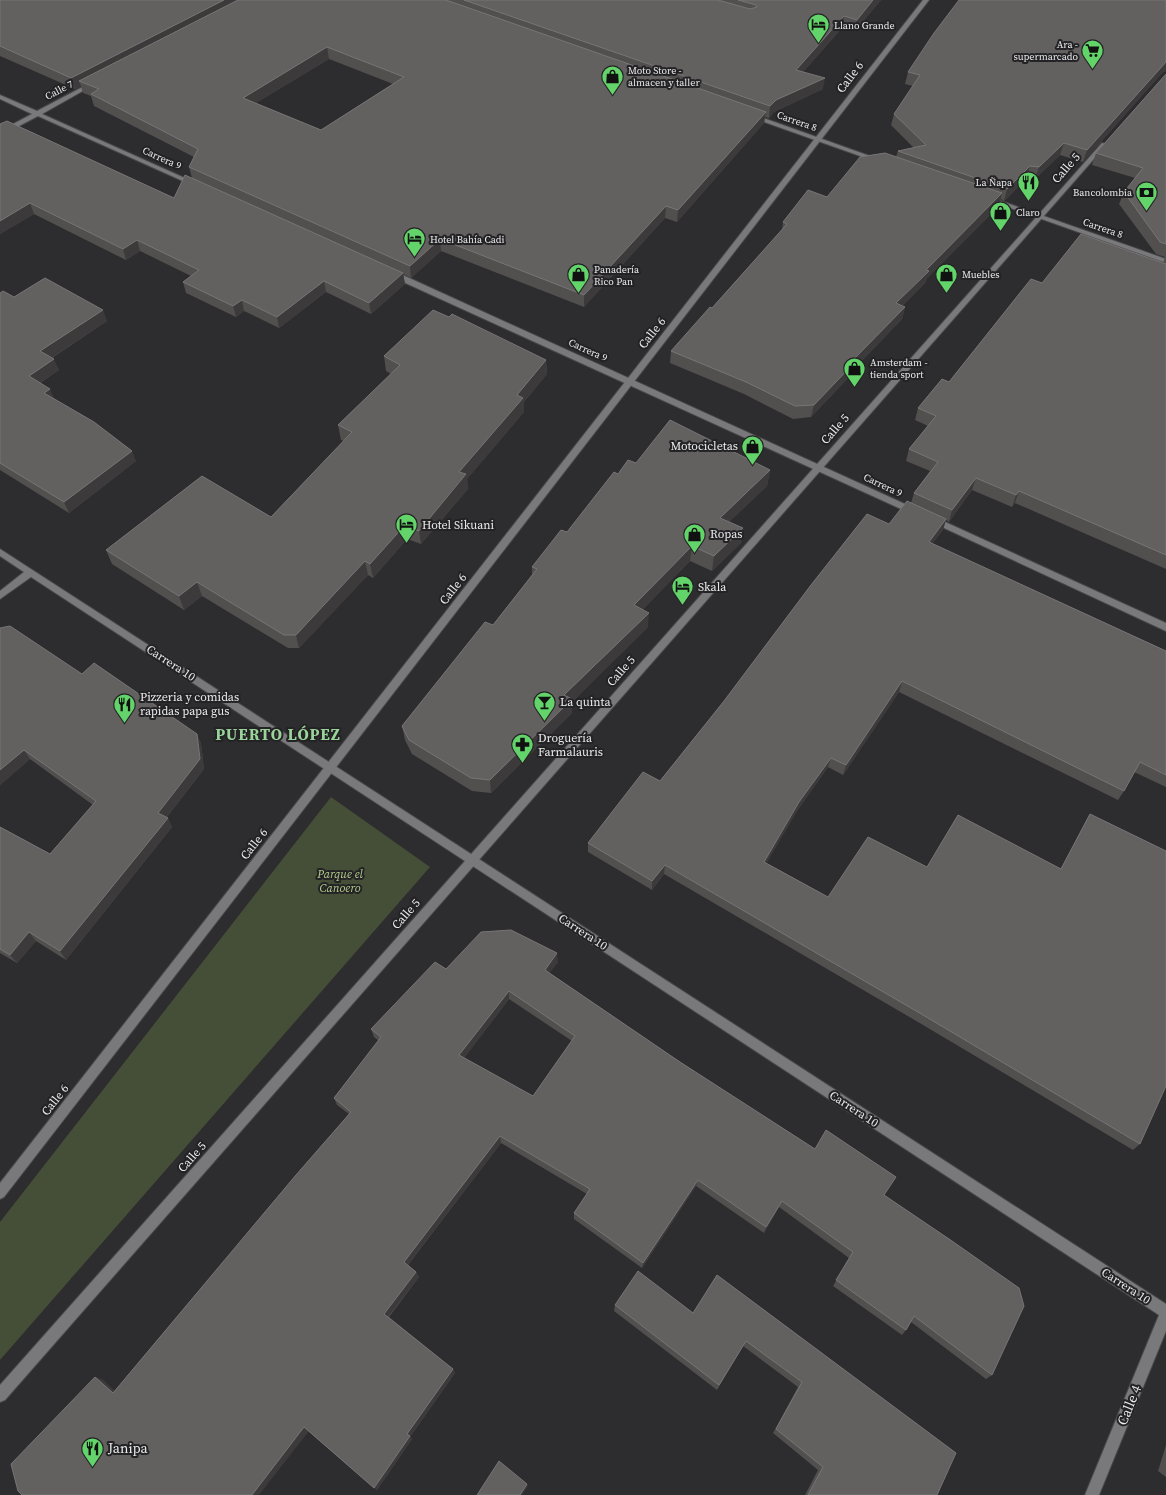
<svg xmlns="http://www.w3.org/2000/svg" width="1166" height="1495" font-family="'Source Serif 4',serif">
<rect width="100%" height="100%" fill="#2d2c2e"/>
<path fill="#454f37" d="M 331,797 L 430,867 L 0,1360 L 0,1222 Z"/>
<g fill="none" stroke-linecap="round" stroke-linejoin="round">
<defs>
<g id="minor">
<path d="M 92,82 L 97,83 L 42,114 L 198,184 L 198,186 L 194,186 L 38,116 L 0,136 L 0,131 L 32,114 L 0,99 L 0,95 L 37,111 Z"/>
<path d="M 752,114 L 881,160 L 882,161 L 877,162 L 750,117 L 749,116 Z"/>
<path d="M 987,196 L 1166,259 L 1166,263 L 985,199 L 985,197 Z"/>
<path d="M 390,272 L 396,272 L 918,510 L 919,512 L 918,514 L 912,514 L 390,276 Z"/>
<path d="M 932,516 L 1166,623 L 1166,631 L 929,521 L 928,519 Z"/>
<path d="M 0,549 L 1166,1304 L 1166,1331 L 1099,1495 L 1085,1495 L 1159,1315 L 31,577 L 0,599 L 0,591 L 24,572 L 0,556 Z"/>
</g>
<g id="tertiary">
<path d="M 923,0 L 929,0 L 4,1197 L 0,1199 L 0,1183 Z"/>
<path d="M 1102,143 L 1107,144 L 5,1400 L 0,1402 L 0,1385 Z"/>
</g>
</defs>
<use href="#minor" stroke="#48484a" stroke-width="2"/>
<use href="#tertiary" stroke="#48484a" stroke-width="2"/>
<use href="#minor" fill="#79787b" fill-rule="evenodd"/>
<use href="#tertiary" fill="#79787b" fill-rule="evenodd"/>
</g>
<g fill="#524f4f" fill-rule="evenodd">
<path d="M 0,0 L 881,0 L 855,31 L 842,28 L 803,72 L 823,89 L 774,112 L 769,118 L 765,117 L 764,123 L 677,222 L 665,218 L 584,307 L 441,251 L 411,278 L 403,274 L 405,284 L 371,314 L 326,292 L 279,328 L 244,311 L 236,317 L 186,293 L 183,282 L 191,276 L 140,251 L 126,260 L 34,214 L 0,234 L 1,124 L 174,198 L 192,178 L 189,167 L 194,157 L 94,106 L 91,96 L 83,93 L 81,86 L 75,89 L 0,56 ZM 329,59 L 393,84 L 321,130 L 256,103 Z"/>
<path d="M 1166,0 L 1166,71 L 1163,72 L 1083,162 L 1060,155 L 1035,179 L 1027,178 L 1004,201 L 1001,199 L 999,206 L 927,278 L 925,283 L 902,306 L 905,307 L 902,319 L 854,369 L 852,374 L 811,417 L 793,419 L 744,394 L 670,363 L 671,351 L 712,308 L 782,230 L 783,222 L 896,157 L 898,151 L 914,148 L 891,125 L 894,114 L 913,86 L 905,84 L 908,72 Z"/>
<path d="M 1166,74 L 1166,569 L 1015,503 L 1012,507 L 972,490 L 949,522 L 946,520 L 943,530 L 932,544 L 1166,651 L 1166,787 L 1134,772 L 1124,791 L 1118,800 L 899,692 L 843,775 L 828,767 L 797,811 L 766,863 L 828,897 L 927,867 L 1061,868 L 1085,823 L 1090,814 L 1140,1144 L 1133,1150 L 918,1022 L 664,874 L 652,890 L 588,852 L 588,843 L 660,781 L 889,524 L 911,503 L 914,493 L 930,471 L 906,461 L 909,449 L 928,426 L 915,420 L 918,408 L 949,382 L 1042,283 L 1163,263 L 1165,257 L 1156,254 L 1119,204 L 1124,192 L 1135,178 L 1092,165 L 1096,153 Z"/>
<path d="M 0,293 L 14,297 L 107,321 L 52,358 L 59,370 L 40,383 L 54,399 L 136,461 L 69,513 L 0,470 Z"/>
<path d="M 449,317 L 546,360 L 547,374 L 524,402 L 524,412 L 467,479 L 468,489 L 421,544 L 407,539 L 373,578 L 368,575 L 299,648 L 288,648 L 202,596 L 184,610 L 112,564 L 106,550 L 271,517 L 344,441 L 341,440 L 338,425 L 391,374 L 386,371 L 384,356 Z"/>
<path d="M 636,463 L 770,470 L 767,486 L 729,522 L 743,528 L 741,543 L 712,571 L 690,561 L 643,609 L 648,627 L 572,702 L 572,713 L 491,793 L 472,791 L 412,754 L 405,740 L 402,726 L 493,625 L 532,575 L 532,567 L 567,532 L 618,474 Z"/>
<path d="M 0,628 L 82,674 L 197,734 L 201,744 L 204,769 L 167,817 L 172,827 L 66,960 L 36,941 L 17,963 L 0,953 L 0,827 L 50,854 L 93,805 L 30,759 L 0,785 Z"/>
<path d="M 558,962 L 549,973 L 680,1062 L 884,1195 L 992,1375 L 986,1379 L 911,1322 L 906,1330 L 902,1335 L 833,1286 L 849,1258 L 779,1207 L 764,1233 L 696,1186 L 642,1268 L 574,1219 L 574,1213 L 587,1194 L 501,1143 L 408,1265 L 416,1272 L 419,1277 L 389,1317 L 453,1369 L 455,1373 L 410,1437 L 412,1439 L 377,1490 L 308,1431 L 22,1495 L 95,1377 L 103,1380 L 115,1392 L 349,1114 L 337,1105 L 334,1098 L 379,1041 L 374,1037 L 371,1029 L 446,969 ZM 509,999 L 572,1041 L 533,1096 L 464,1058 Z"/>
<path d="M 717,1275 L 937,1495 L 805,1495 L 818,1470 L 773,1433 L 798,1387 L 743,1346 L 717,1390 L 614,1311 L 615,1305 L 693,1313 Z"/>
<path d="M 1166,1445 L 1166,1477 L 1158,1471 Z"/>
</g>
<g fill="#3d3a3b">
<path d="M 224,0 L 249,0 L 79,81 L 81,86 L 75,89 L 71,78 Z"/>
<path d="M 873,0 L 881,0 L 855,31 L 857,20 Z"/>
<path d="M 844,16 L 842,28 L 794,82 L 796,70 Z"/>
<path d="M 327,47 L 329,59 L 246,109 L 243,98 Z"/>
<path d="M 1166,62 L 1166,71 L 1163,72 L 1083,162 L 1087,150 Z"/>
<path d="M 825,78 L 823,89 L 774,112 L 769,118 L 770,106 L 776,100 Z"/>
<path d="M 766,112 L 764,123 L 677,222 L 678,210 Z"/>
<path d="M 1064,143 L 1060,155 L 1035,179 L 1039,167 Z"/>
<path d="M 1030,166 L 1027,178 L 1004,201 L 1007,189 Z"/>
<path d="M 1002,193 L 999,206 L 927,278 L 925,283 L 893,316 L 896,303 L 926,270 Z"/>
<path d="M 30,203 L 34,214 L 0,234 L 0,221 Z"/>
<path d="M 666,206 L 665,218 L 584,307 L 584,295 Z"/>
<path d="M 440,239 L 441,251 L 411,278 L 410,266 Z"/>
<path d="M 137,240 L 140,251 L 126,260 L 123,249 Z"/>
<path d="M 403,273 L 405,284 L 371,314 L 369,303 Z"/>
<path d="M 324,281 L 326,292 L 279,328 L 277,317 Z"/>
<path d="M 242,300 L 244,311 L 236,317 L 233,306 Z"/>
<path d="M 905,307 L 902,319 L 854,369 L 852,374 L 811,417 L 814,405 L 852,361 Z"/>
<path d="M 103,310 L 107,321 L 45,362 L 40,351 Z"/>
<path d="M 54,359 L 59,370 L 33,387 L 29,376 Z"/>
<path d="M 546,360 L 547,374 L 524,402 L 524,412 L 467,479 L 468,489 L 421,544 L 419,531 L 459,472 L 517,395 Z"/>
<path d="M 50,389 L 55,400 L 44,393 Z"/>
<path d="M 132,451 L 136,461 L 69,513 L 64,502 Z"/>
<path d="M 770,470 L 767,486 L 718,533 L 720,518 Z"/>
<path d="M 976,478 L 972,490 L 949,522 L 952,510 Z"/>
<path d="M 1019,491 L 1015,503 L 1012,507 L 1016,495 Z"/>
<path d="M 946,519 L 943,530 L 925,553 L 929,542 Z"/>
<path d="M 405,525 L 407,539 L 373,578 L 370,564 Z"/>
<path d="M 743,528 L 741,543 L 712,571 L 714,556 Z"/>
<path d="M 692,546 L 690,561 L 634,619 L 634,605 Z"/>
<path d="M 365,561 L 368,575 L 299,648 L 296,635 Z"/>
<path d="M 197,582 L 202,596 L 184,610 L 179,596 Z"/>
<path d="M 649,613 L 648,627 L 572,702 L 572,713 L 491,793 L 490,780 L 564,695 Z"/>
<path d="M 902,681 L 899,692 L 843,775 L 846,765 Z"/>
<path d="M 197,734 L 201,744 L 204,769 L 163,822 L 158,813 Z"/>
<path d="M 24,750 L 30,759 L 0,785 L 0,770 Z"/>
<path d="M 831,758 L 828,767 L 797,811 L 762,871 L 764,862 L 799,802 Z"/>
<path d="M 168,818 L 172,827 L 66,960 L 60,951 Z"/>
<path d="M 665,865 L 664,874 L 652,890 L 652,881 Z"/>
<path d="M 29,932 L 36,941 L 17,963 L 10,955 Z"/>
<path d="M 557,953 L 558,962 L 545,978 L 545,970 Z"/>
<path d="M 509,991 L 509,999 L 461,1062 L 459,1055 Z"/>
<path d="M 500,1136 L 501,1143 L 406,1267 L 404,1262 Z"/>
<path d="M 698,1180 L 696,1186 L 642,1268 L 643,1263 Z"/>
<path d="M 782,1201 L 779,1207 L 764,1233 L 766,1227 Z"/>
<path d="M 416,1272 L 419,1277 L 387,1318 L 384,1314 Z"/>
<path d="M 453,1369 L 455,1373 L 410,1437 L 412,1439 L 377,1490 L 374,1488 L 407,1434 Z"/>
<path d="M 95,1377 L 103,1380 L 121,1397 L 113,1393 Z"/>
<path d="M 304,1427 L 309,1431 L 259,1495 L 252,1495 Z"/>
<path d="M 527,1484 L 528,1486 L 522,1495 L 520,1495 Z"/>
</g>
<g fill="#636060" stroke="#787576" fill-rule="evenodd">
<path d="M 0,0 L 224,0 L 71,78 L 0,46 Z"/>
<path d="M 238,0 L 446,0 L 766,112 L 678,210 L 666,206 L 584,295 L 440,239 L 410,266 L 189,167 L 198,149 L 91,94 L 99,89 L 79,81 ZM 327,47 L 404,77 L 321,130 L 243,98 Z"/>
<path d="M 464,0 L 718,0 L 750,9 L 757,7 L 756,5 L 738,0 L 873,0 L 857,20 L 844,16 L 796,70 L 825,78 L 776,100 L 770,106 Z"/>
<path d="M 959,0 L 1166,0 L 1166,62 L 1087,150 L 1064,143 L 1039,167 L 1030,166 L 1007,189 L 898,151 L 926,145 L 894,114 L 920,75 L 908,72 L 934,33 Z"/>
<path d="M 1166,74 L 1166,244 L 1160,242 L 1124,192 L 1143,168 L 1096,153 Z"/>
<path d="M 7,121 L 174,198 L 185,175 L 403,273 L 369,303 L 324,281 L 277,317 L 242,300 L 233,306 L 183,282 L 199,270 L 137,240 L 123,249 L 30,203 L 0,221 L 0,124 Z"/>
<path d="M 885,153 L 1002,193 L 926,270 L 929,271 L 896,303 L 905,307 L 852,361 L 855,362 L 814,405 L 795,406 L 746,382 L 671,351 L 710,307 L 712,308 L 787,224 L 783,222 L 808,190 L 827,197 L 860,157 Z"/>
<path d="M 1081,234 L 1166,264 L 1166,555 L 1019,491 L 1016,495 L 976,478 L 952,510 L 914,493 L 938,462 L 909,449 L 936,416 L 918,408 L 942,379 L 949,382 L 1031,279 L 1042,283 Z"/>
<path d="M 45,278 L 103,310 L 40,351 L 54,359 L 29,376 L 50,389 L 44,393 L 94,422 L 132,451 L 64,502 L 0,463 L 0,293 L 3,291 L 14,297 Z"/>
<path d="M 433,310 L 449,317 L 452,314 L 546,360 L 517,395 L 523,398 L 459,472 L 466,474 L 419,531 L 405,525 L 370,564 L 365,561 L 296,635 L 284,635 L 197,582 L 179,596 L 106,550 L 202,476 L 271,517 L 352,432 L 338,425 L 400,365 L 384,356 Z"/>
<path d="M 670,420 L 770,470 L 720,518 L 743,528 L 714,556 L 692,546 L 634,605 L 649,613 L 564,695 L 572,699 L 490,780 L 471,778 L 409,740 L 402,726 L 485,622 L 493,625 L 537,569 L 532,567 L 561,530 L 567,532 L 614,472 L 618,474 L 628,460 L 636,463 Z"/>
<path d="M 907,501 L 946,519 L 929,542 L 1166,651 L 1166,775 L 1140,762 L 1124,791 L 902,681 L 846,765 L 831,758 L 799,802 L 764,862 L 828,897 L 868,837 L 927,867 L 958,815 L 1061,869 L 1090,814 L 1166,851 L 1166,1086 L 1140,1144 L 923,1015 L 665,865 L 652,881 L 588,843 L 643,772 L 660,781 L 724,701 L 811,585 L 867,514 L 889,524 Z"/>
<path d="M 10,626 L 82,674 L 94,663 L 197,734 L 200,759 L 158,813 L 168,818 L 60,951 L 29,932 L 10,955 L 0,949 L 0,827 L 50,854 L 96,801 L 24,750 L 0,770 L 0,628 Z"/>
<path d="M 511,930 L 557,953 L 545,970 L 680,1062 L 815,1149 L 826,1130 L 896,1177 L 884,1195 L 952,1241 L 1019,1288 L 1024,1306 L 992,1375 L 914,1316 L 906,1330 L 836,1280 L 853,1252 L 782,1201 L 766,1227 L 698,1180 L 643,1263 L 574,1213 L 590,1189 L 500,1136 L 404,1262 L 416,1272 L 384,1314 L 453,1369 L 407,1434 L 410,1436 L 374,1488 L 304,1427 L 252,1495 L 22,1495 L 18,1491 L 11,1464 L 95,1377 L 113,1393 L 296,1175 L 351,1112 L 334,1098 L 381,1037 L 371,1029 L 435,962 L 446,969 L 481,932 ZM 509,991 L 575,1036 L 533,1096 L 459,1055 Z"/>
<path d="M 638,1271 L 693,1313 L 717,1275 L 956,1453 L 937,1495 L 808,1495 L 823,1467 L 776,1429 L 802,1382 L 746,1341 L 719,1385 L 615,1305 Z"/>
<path d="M 499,1461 L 527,1484 L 520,1495 L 477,1495 Z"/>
</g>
<defs>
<symbol id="hotel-pin" viewBox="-11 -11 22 30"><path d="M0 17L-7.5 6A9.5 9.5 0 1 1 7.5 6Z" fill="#63d469" stroke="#232225"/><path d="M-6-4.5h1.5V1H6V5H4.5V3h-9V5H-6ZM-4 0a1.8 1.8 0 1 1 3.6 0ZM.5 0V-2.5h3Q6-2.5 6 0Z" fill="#111"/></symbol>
<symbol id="supermarket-pin" viewBox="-11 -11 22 30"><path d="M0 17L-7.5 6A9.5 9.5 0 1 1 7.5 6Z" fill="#63d469" stroke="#232225"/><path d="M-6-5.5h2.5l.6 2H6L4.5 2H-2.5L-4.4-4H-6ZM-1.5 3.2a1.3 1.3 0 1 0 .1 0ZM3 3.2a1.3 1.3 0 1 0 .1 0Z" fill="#111"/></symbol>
<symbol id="shop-pin" viewBox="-11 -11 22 30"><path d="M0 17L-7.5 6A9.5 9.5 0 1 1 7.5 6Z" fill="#63d469" stroke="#232225"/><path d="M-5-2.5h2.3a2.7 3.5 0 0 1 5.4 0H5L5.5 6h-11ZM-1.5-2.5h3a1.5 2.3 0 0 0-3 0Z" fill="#111"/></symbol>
<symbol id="restaurant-pin" viewBox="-11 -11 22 30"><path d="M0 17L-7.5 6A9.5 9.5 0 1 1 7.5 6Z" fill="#63d469" stroke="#232225"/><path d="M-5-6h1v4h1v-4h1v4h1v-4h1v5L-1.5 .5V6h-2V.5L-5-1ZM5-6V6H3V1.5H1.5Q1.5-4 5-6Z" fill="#111"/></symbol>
<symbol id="bank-pin" viewBox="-11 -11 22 30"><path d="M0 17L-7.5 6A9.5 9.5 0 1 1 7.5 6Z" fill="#63d469" stroke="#232225"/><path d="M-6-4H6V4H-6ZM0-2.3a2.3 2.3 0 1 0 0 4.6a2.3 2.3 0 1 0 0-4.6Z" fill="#111"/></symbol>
<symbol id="bar-pin" viewBox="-11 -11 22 30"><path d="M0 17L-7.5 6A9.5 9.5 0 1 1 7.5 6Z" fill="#63d469" stroke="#232225"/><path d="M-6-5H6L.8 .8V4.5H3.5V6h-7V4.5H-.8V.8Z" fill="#111"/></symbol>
<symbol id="pharmacy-pin" viewBox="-11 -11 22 30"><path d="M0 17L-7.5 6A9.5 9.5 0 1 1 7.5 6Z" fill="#63d469" stroke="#232225"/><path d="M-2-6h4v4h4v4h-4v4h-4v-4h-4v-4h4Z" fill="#111"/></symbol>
</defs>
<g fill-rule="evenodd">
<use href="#hotel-pin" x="806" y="12" width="25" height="34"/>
<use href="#supermarket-pin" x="1080" y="38" width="25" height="34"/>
<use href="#shop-pin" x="600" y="64" width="25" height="34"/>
<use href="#restaurant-pin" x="1016" y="170" width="25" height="34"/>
<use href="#bank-pin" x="1134" y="180" width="25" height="34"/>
<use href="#shop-pin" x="988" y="200" width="25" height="34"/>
<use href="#hotel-pin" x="402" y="226" width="25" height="34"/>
<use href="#shop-pin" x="934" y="262" width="25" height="34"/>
<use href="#shop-pin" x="566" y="262" width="25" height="34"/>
<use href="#shop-pin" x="842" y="356" width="25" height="34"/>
<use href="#shop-pin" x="740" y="434" width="25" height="34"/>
<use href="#hotel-pin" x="394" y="512" width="25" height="34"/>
<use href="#shop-pin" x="682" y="522" width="25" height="34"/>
<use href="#hotel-pin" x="670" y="574" width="25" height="34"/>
<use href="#bar-pin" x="532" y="690" width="25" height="34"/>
<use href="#restaurant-pin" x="112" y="692" width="25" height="34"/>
<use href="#pharmacy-pin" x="510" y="732" width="25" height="34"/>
<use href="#restaurant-pin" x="80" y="1436" width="25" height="34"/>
</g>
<g text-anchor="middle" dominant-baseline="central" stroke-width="4" stroke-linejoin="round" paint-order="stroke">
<g font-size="10" fill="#ebebec" stroke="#232225" text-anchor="start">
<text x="834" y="25">Llano Grande</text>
<text x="1078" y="44" text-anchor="end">Ara -<tspan x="1078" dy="12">supermarcado</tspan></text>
<text x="628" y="70">Moto Store -<tspan x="628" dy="12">almacen y taller</tspan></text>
<text x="1012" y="182" text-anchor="end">La Ñapa</text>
<text x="1132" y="192" text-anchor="end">Bancolombia</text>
<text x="1016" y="212">Claro</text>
<text x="430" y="239">Hotel Bahía Cadi</text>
<text x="594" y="269">Panadería<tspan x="594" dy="12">Rico Pan</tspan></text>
<text x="962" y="274">Muebles</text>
<text x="870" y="362">Amsterdam -<tspan x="870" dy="12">tienda sport</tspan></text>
</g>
<g font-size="10" fill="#ebebec" stroke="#232225">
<text transform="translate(59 90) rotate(-27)">Calle 7</text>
<text transform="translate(797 121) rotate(19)">Carrera 8</text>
<text transform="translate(162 158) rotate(24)">Carrera 9</text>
<text transform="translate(1103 228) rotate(19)">Carrera 8</text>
<text transform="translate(588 350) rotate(24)">Carrera 9</text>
<text transform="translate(883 485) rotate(25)">Carrera 9</text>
</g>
<g font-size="12" fill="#ebebec" stroke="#232225">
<text transform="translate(850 77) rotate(-53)">Calle 6</text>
<text transform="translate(1066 168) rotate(-49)">Calle 5</text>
<text transform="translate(652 333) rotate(-52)">Calle 6</text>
<text transform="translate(835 429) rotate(-49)">Calle 5</text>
<text transform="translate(453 589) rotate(-52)">Calle 6</text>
<text transform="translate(171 663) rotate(33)">Carrera 10</text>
<text transform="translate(621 671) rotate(-49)">Calle 5</text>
<text transform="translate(254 844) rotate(-52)">Calle 6</text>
<text transform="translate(406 914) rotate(-49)">Calle 5</text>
<text transform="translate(583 932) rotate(33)">Carrera 10</text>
<text transform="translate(55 1100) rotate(-52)">Calle 6</text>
<text transform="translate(854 1109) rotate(33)">Carrera 10</text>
<text transform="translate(192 1157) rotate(-49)">Calle 5</text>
<text transform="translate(1126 1286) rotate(33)">Carrera 10</text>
</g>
<g font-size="12" fill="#ebebec" stroke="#232225" text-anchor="start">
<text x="738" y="446" text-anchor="end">Motocicletas</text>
<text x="422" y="525">Hotel Sikuani</text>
<text x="710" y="534">Ropas</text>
<text x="698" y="587">Skala</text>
<text x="140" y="697">Pizzeria y comidas<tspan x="140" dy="14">rapidas papa gus</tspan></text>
<text x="560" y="702">La quinta</text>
<text x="538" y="738">Droguería<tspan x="538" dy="14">Farmalauris</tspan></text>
</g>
<g font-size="12" font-style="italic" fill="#b4ce8b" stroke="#232225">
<text x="340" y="874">Parque el<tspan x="340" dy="14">Canoero</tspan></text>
</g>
<g font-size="14" fill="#ebebec" stroke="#232225">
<text transform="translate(1129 1405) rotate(-68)">Calle 4</text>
</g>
<g font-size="14" fill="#ebebec" stroke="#232225" text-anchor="start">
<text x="108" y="1448">Janipa</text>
</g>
<g font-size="16" font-weight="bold" letter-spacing="1" fill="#9bd49a" stroke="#232225">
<text x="278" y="734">PUERTO LÓPEZ</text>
</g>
</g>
</svg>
